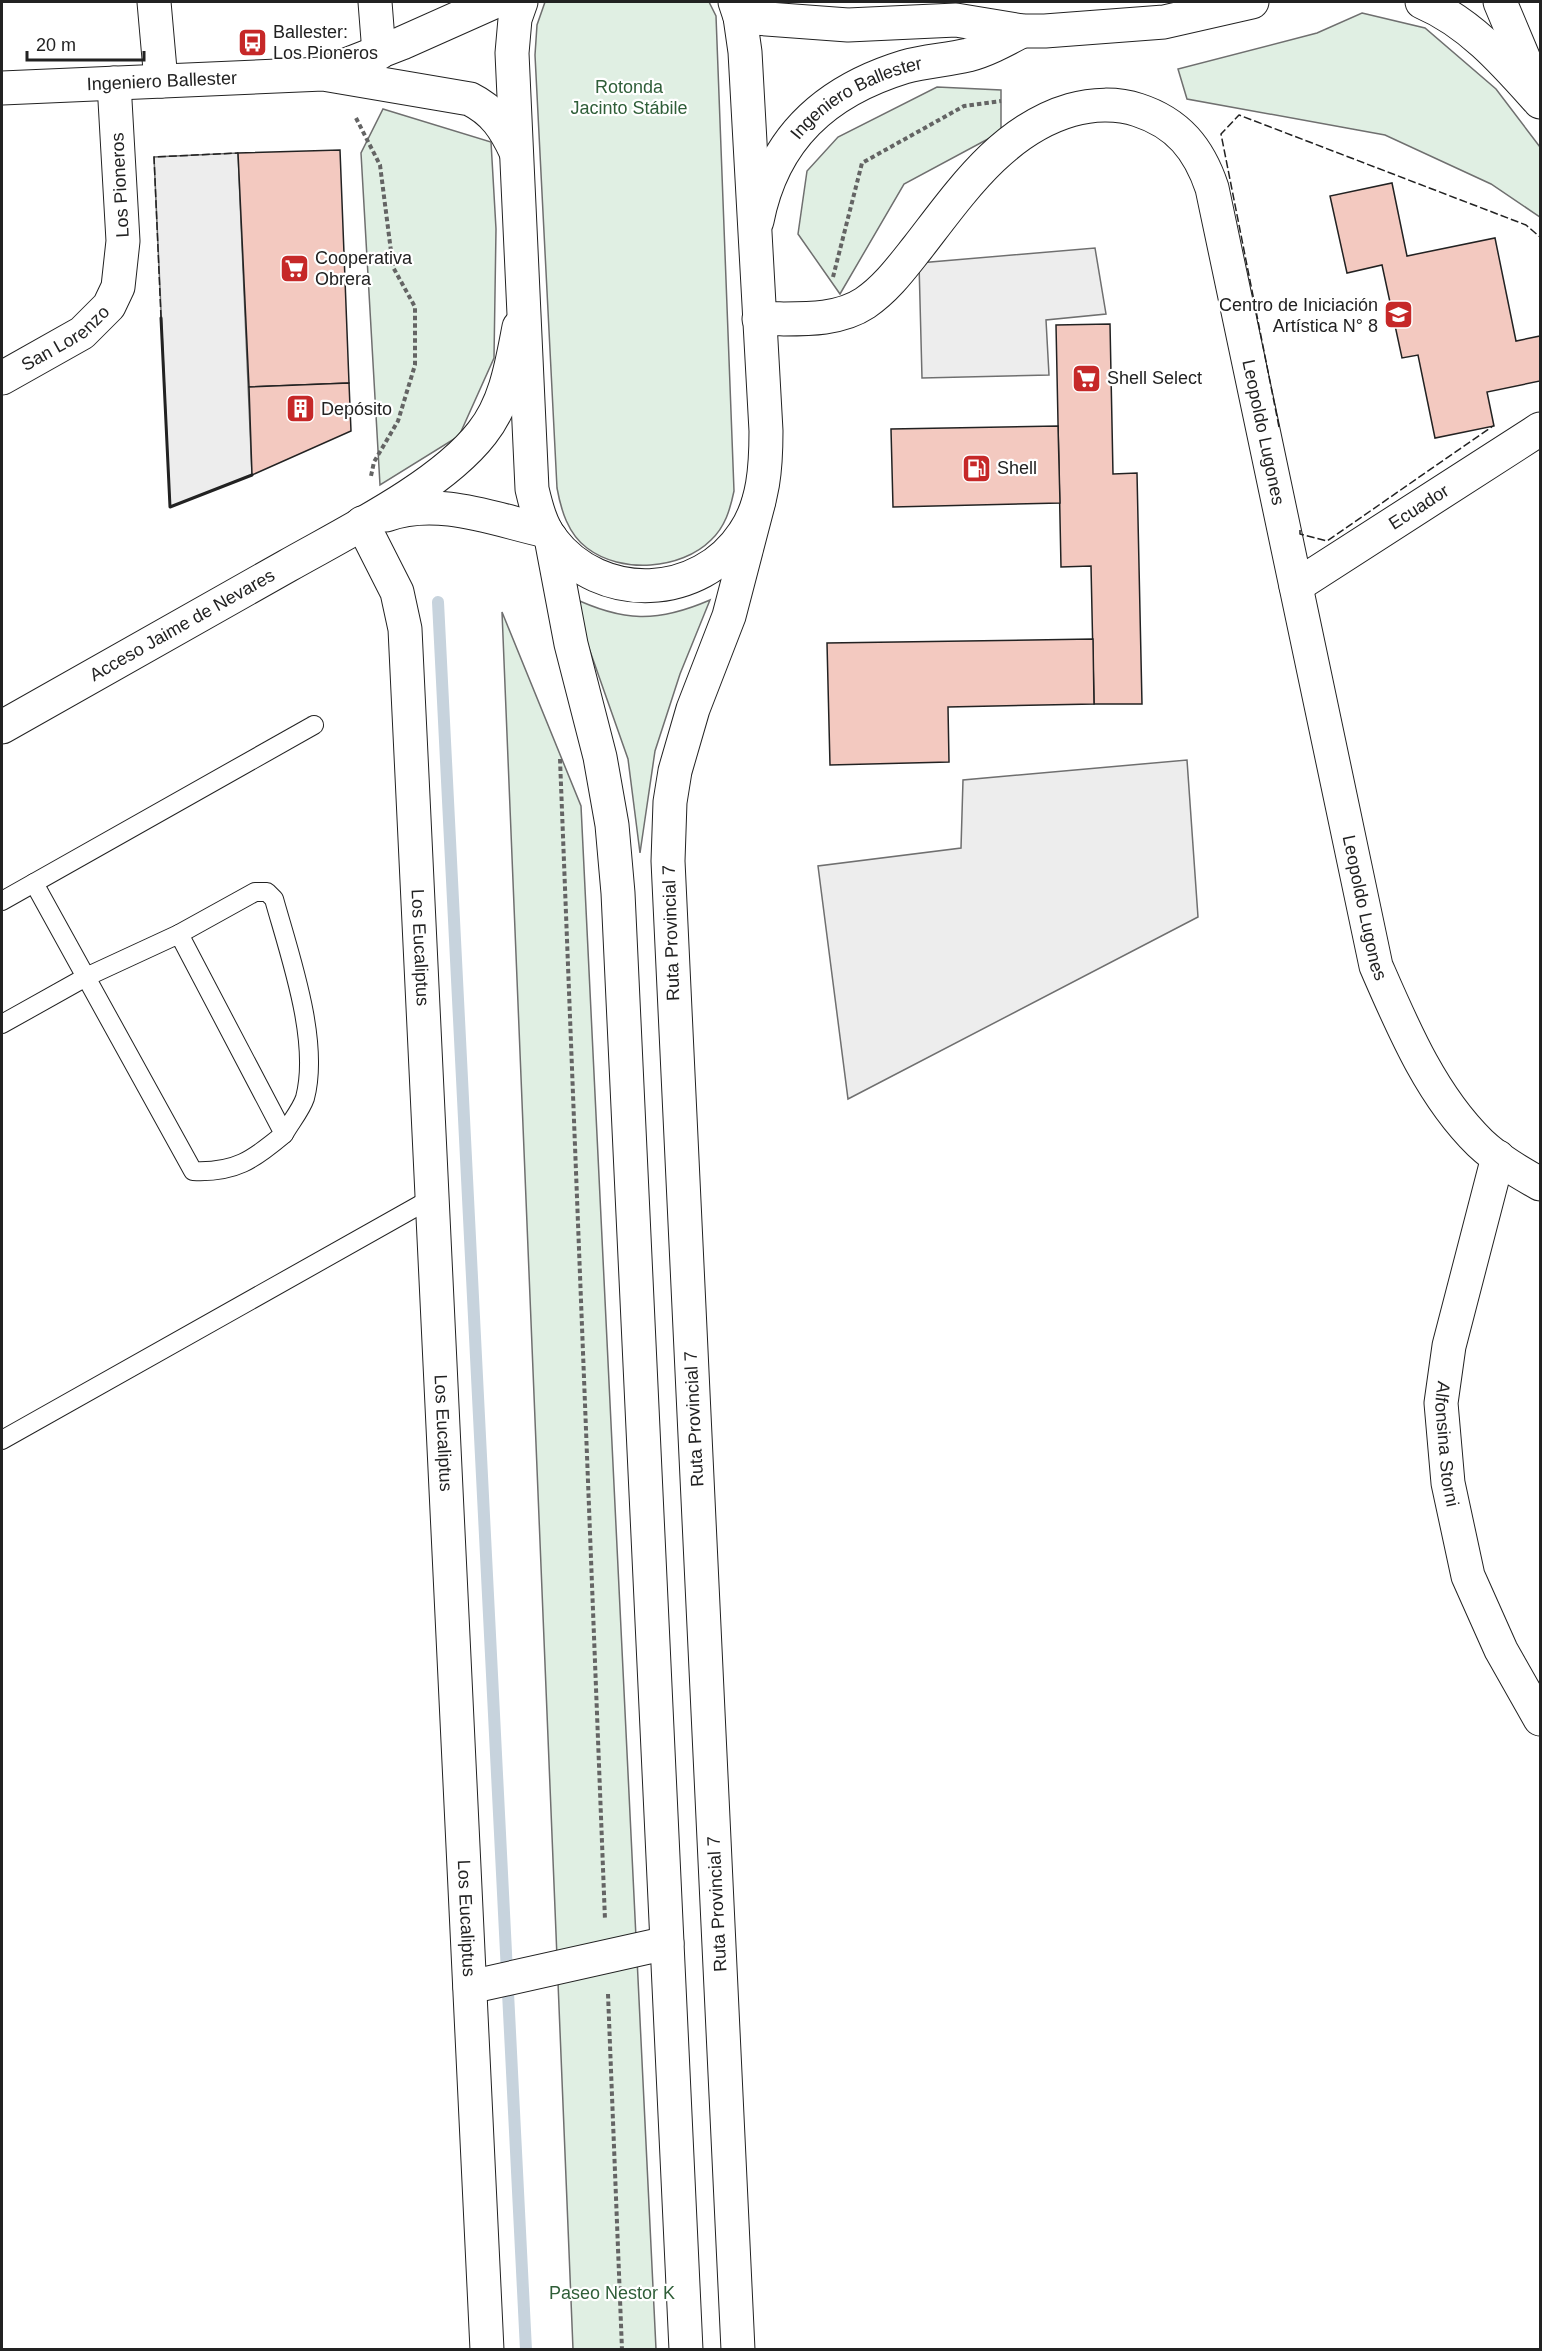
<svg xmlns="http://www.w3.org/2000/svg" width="1542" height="2351" font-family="Arial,sans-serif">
<rect width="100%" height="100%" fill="#fff"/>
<g fill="#e0efe3" stroke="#6f6f6f" stroke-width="1.5">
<path d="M 545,2 L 709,2 L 716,16 L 734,491 C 730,510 725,527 711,540 C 681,570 621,574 587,548 C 568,534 561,510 557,488 L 535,55 L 537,25 Z"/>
<path d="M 1362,13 L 1425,28 L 1496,89 L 1540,147 L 1540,217 L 1491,184 L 1385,135 L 1187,99 L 1178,69 L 1317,33 Z"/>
<path d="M 937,87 L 1001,90 L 1001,132 L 904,184 L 840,294 L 798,234 L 807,171 L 838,137 Z"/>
<path d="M 383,109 L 491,142 L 496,229 L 494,358 L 459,436 L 380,485 L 361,153 Z"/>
<path d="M 571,597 C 623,622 657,623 710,600 L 680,674 L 655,751 L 640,853 L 628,759 Z"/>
<path d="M 502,612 L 581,806 L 656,2349 L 573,2349 Z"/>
</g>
<g fill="#ededed" stroke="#6f6f6f" stroke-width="1.5">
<path d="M 238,153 L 252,475 L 170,507 L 154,157 Z"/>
<path d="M 1095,248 L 1106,314 L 1046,320 L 1049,375 L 922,378 L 919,263 Z"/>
<path d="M 1187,760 L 1198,917 L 848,1099 L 818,866 L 961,848 L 963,780 Z"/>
</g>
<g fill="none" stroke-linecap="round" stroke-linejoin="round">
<path stroke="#c7d3dd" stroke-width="12" d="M 438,602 L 526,2350"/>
</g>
<g fill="#f3c9c0" stroke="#222" stroke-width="1.5">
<path d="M 340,150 L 349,383 L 249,387 L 238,153 Z"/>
<path d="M 1392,183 L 1407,256 L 1495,238 L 1516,341 L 1540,336 L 1540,381 L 1487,392 L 1494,426 L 1435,438 L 1418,355 L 1402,358 L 1382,265 L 1347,273 L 1330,196 Z"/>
<path d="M 1110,324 L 1113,474 L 1137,473 L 1142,704 L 1094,704 L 1091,566 L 1061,567 L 1056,325 Z"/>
<path d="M 349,383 L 351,431 L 252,475 L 249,387 Z"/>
<path d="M 1058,426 L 1060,503 L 893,507 L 891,429 Z"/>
<path d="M 1093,639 L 1094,704 L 948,707 L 949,762 L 830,765 L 827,643 Z"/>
</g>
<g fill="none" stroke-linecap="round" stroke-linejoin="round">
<defs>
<g id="service">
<path d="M 2,901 L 314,725"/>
<path d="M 179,934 L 255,892 L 267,892 L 274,899 C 290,956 320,1041 305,1098 C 301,1110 290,1123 284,1134"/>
<path d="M 2,1024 L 86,977 L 179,934 L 284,1134 C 253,1160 235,1173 193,1171 L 34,883"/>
<path d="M 2,1440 L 432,1198"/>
</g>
<g id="minor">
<path d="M 154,2 L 161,81"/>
<path d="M 375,2 L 379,53"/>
<path id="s1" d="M 759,319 C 794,318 835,323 865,303 C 887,288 902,267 918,247 C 960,193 1002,130 1071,110 C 1092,104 1117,103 1138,110 C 1178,123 1199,149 1212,188 L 1376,966 C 1403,1028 1431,1095 1480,1143 C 1498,1160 1519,1172 1540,1184"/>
<path id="s2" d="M 2,378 L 82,333 L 109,306 L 118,287 L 123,241 L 114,83"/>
<path id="s3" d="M 362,523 L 397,592 L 405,629 L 487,2350"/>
<path id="s4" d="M 1296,586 L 1540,429"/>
<path id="s5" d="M 1498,1157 L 1449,1346 L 1441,1403 L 1448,1483 L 1468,1576 L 1501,1650 L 1540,1719"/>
<path d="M 470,1987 L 667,1943"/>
</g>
<g id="secondary">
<path d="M 1422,2 C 1471,23 1506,64 1540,102"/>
<path d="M 1500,2 L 1534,83"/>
<path d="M 740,17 L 848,25 L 956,20 L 1022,31 L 1045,31 L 1164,22 L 1252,2"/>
<path d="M 325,73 L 402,43 L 494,2"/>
<path id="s6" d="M 2,88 L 323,74 L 470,99 C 494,111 505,128 516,152"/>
<path id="s7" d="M 757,221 C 773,138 826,91 904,67 C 925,61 947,60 968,55 C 987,50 1005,40 1022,31"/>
</g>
<g id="primary">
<path d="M 386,515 C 438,496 496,520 546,531"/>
<path id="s8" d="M 2,727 C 97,673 192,619 287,566 C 347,532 441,486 482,433 C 506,403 512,363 519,327"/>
</g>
<g id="trunk">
<path d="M 521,2 L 515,19 L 512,53 L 532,489 C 536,506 541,526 552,540 C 601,604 700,600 744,533 C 764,504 766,466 766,431 L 745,52 L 740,17 L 735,2"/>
<path d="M 551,538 L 571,644 L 600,757 L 612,825 L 618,893 L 686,2350"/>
<path d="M 738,2350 L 668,861 L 670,802 L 675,771 L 693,709 L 729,616 L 759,501"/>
</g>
</defs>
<use href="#service" stroke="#222" stroke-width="20"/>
<use href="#minor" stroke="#222" stroke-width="35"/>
<use href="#secondary" stroke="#222" stroke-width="35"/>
<use href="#primary" stroke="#222" stroke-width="35"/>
<use href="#trunk" stroke="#222" stroke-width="35"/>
<g stroke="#646464" stroke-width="4" stroke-dasharray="4.5 3" stroke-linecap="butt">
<path d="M 356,118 L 380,165 L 393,267 L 415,307 L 415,365 L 398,421 L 374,462 L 371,476"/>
<path d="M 833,277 L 862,163 L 964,106 L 1001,101"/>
<path d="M 560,759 L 605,1920"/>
<path d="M 608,1994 L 622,2350"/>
</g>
<use href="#service" stroke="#fff" stroke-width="18"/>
<use href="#minor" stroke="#fff" stroke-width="33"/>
<use href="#secondary" stroke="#fff" stroke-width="33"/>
<use href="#primary" stroke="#fff" stroke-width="33"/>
<use href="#trunk" stroke="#fff" stroke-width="33"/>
<g stroke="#222" stroke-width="1.5" stroke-dasharray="8 3" stroke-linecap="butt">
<path d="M 161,318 L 154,157 L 238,153"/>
<path d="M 1279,427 L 1221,134 L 1239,115 L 1526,225 L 1540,237"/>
<path d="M 1300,530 L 1300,534 L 1327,541 L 1493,426"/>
</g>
<path stroke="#222" stroke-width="3" d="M 161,318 L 170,507 L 252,475"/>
</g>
<defs>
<symbol id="bus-square" viewBox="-11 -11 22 22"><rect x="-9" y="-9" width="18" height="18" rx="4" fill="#c62828" stroke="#fff"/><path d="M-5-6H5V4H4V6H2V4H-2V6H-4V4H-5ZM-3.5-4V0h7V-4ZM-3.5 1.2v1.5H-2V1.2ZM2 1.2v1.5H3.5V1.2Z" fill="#fff"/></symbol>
<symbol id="supermarket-square" viewBox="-11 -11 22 22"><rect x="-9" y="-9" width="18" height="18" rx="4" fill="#c62828" stroke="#fff"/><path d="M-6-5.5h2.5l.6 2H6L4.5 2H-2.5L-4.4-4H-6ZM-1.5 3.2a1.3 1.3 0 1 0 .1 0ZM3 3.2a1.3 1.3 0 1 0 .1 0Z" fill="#fff"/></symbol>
<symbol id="school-square" viewBox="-11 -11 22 22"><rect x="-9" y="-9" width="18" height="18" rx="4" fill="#c62828" stroke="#fff"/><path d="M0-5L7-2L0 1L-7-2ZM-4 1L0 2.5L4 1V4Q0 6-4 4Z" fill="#fff"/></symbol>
<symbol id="building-square" viewBox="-11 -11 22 22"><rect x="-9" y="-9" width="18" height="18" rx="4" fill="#c62828" stroke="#fff"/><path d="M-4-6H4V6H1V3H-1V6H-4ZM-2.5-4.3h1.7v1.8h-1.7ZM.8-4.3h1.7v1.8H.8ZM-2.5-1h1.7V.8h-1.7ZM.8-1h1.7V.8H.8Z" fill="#fff"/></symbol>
<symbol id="fuel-square" viewBox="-11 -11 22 22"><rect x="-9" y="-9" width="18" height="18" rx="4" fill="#c62828" stroke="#fff"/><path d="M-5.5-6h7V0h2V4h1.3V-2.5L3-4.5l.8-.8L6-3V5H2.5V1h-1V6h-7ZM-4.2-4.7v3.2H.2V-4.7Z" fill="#fff"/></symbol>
</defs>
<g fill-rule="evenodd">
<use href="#bus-square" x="236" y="26" width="33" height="33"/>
<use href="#supermarket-square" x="278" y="252" width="33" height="33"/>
<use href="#school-square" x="1382" y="298" width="33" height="33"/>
<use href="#supermarket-square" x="1070" y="362" width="33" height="33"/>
<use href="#building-square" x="284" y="392" width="33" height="33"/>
<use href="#fuel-square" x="960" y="452" width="33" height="33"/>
</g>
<g text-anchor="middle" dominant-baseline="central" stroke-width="4.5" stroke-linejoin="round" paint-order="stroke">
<g font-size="18" fill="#222" stroke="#fff" text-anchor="start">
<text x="273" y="32">Ballester:<tspan x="273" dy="21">Los Pioneros</tspan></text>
<text x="315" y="258">Cooperativa<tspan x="315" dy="21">Obrera</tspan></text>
<text x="1378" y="305" text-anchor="end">Centro de Iniciación<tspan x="1378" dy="21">Artística N° 8</tspan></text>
<text x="1107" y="378">Shell Select</text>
<text x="321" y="409">Depósito</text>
<text x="997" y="468">Shell</text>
</g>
<g font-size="18" fill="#222" stroke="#fff">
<text stroke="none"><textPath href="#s6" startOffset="160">Ingeniero Ballester</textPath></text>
<text stroke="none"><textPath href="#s7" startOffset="168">Ingeniero Ballester</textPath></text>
<text transform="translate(120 185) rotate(-93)">Los Pioneros</text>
<text stroke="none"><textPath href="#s2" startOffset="75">San Lorenzo</textPath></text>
<text stroke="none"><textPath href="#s1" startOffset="825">Leopoldo Lugones</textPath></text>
<text stroke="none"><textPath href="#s4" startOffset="146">Ecuador</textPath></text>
<text stroke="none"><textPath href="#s8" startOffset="207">Acceso Jaime de Nevares</textPath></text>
<text stroke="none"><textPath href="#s1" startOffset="1311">Leopoldo Lugones</textPath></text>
<text transform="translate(671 933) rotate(-92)">Ruta Provincial 7</text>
<text stroke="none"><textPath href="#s3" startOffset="434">Los Eucaliptus</textPath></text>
<text transform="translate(694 1419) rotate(-93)">Ruta Provincial 7</text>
<text stroke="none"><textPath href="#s3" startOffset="920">Los Eucaliptus</textPath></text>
<text stroke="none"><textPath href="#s5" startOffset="294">Alfonsina Storni</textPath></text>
<text transform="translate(717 1904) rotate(-93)">Ruta Provincial 7</text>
<text stroke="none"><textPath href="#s3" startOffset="1406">Los Eucaliptus</textPath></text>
</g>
<g font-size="18" fill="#2f5e38" stroke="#fff">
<text x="629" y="87">Rotonda<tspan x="629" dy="21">Jacinto Stábile</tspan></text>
<text x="612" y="2293">Paseo Nestor K</text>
</g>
</g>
<rect width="1542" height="2351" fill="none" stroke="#222222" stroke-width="6"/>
<path d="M27 51v9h117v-9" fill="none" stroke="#222222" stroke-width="3"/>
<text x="36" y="51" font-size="18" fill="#222222" stroke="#ffffff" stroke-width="4.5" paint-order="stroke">20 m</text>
</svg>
